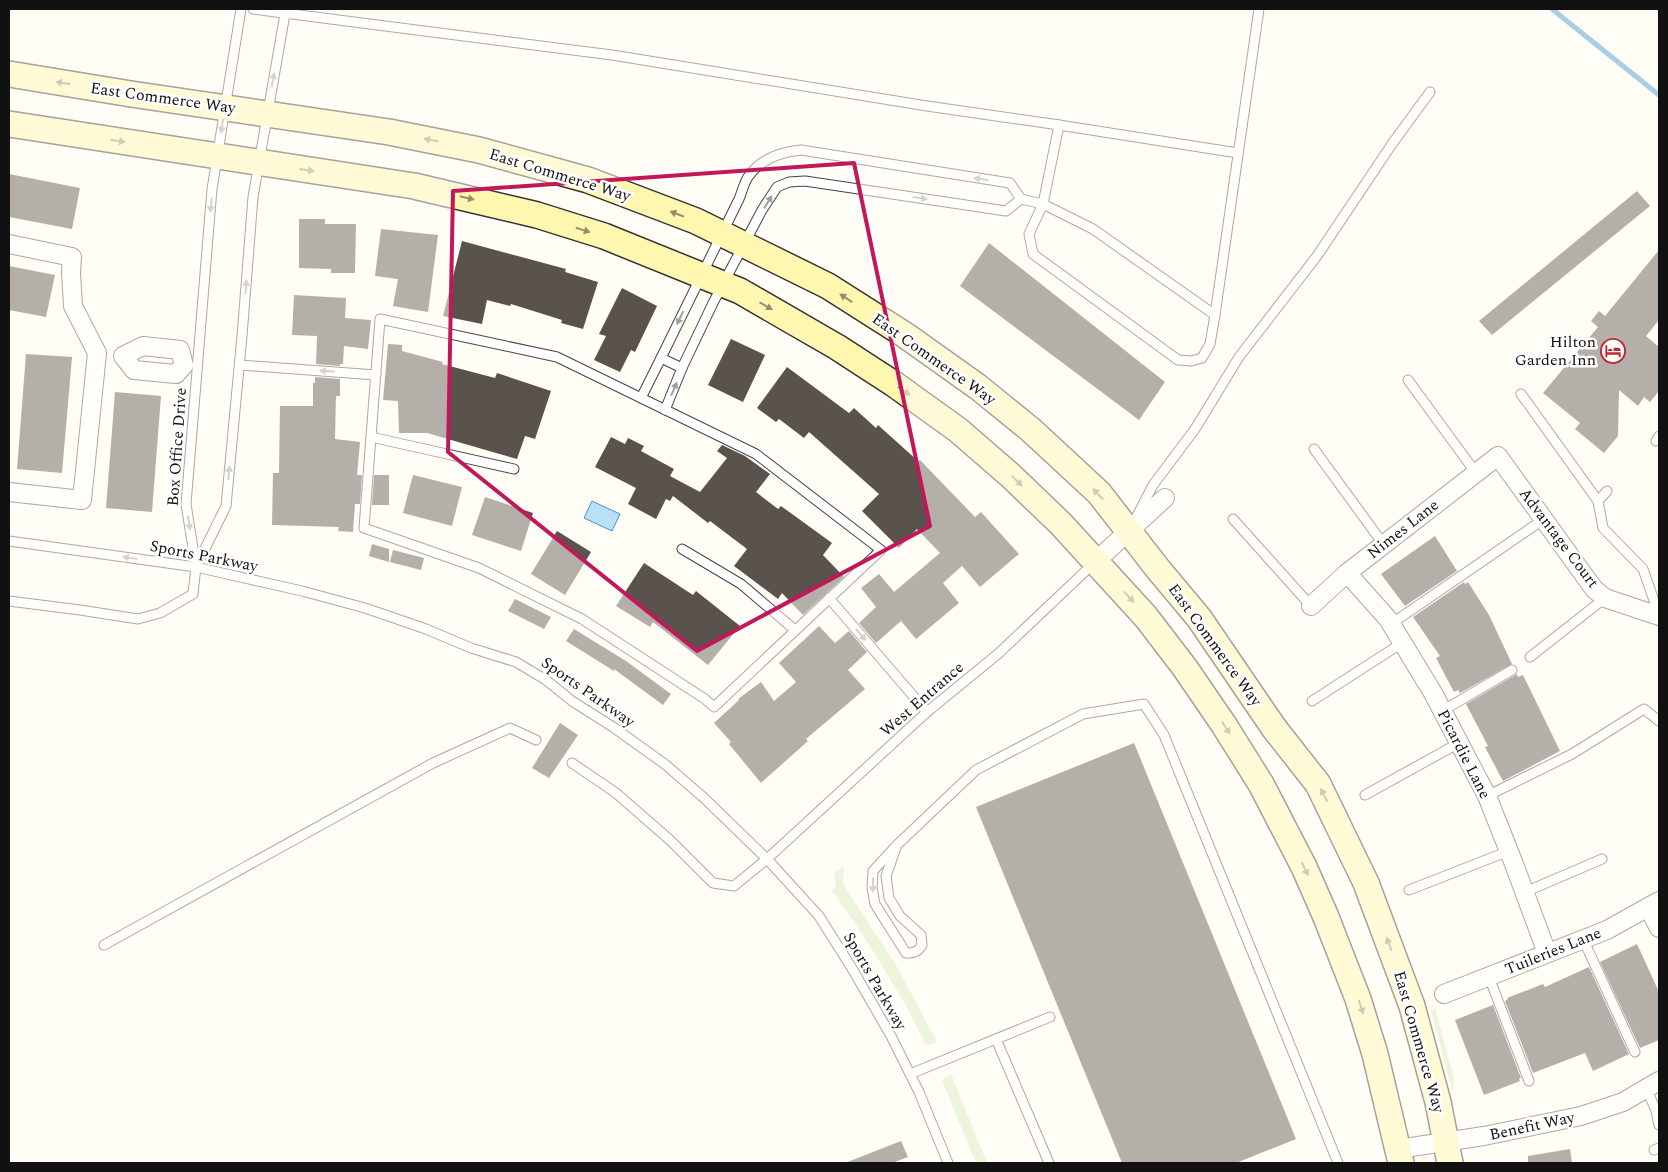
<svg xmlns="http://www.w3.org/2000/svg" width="1668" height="1172" font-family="Spectral,serif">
<rect width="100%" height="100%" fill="#fffdf5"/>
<g fill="#d5ebbd">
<path d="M 844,867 L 843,884 L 896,965 L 937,1042 L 930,1045 L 925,1043 L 905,1004 L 867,941 L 832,890 L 836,888 L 834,872 Z"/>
<path d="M 1435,1008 L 1454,1078 L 1453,1090 L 1452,1090 L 1431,1011 Z"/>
<path d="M 951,1074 L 987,1163 L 976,1163 L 943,1083 L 943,1080 Z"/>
</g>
<path fill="#b9e0f7" stroke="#3f96cf" d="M 592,501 L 620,514 L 612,531 L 584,518 Z"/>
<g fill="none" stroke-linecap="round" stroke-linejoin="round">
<path stroke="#3f96cf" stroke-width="5" d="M 1552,9 L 1659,95"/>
</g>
<g fill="#5a524d">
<path d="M 9,174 L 80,188 L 72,229 L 9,217 Z"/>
<path d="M 1637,191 L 1650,206 L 1492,335 L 1479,321 Z"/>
<path d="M 299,219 L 325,219 L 325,224 L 356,224 L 355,273 L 331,273 L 331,269 L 299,268 Z"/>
<path d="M 381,229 L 438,235 L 428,312 L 393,306 L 398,279 L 375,276 Z"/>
<path d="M 462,241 L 566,269 L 565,272 L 598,282 L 583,329 L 561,323 L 562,320 L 511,304 L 510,306 L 487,300 L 482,324 L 443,316 Z"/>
<path d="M 989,243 L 1165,382 L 1139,420 L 960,286 Z"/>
<path d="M 1659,250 L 1659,320 L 1646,336 L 1659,347 L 1659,391 L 1650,402 L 1644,397 L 1638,406 L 1619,390 L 1618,436 L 1604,453 L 1575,429 L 1580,423 L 1543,393 L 1598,327 L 1591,321 L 1599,311 L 1605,316 Z"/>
<path d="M 9,266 L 55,275 L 46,317 L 9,310 Z"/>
<path d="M 622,288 L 657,306 L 635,352 L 631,350 L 620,372 L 594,360 L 606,336 L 599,334 Z"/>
<path d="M 294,295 L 346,298 L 345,318 L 371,320 L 368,349 L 344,346 L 343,364 L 340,364 L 340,366 L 316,364 L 317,336 L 292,335 Z"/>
<path d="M 731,339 L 765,355 L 743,402 L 708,385 Z"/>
<path d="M 388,344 L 402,345 L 402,351 L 443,362 L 442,364 L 495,378 L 497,373 L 551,391 L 535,439 L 525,436 L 517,459 L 427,433 L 399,433 L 398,401 L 383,400 Z"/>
<path d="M 26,354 L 72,357 L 62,473 L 17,469 Z"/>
<path d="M 787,367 L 849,413 L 854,408 L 876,428 L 878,425 L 918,461 L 920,460 L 975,517 L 981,512 L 1019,554 L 980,587 L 962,566 L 943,583 L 959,603 L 916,639 L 901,621 L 876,643 L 859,623 L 876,607 L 861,588 L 879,574 L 894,592 L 940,553 L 917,529 L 899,548 L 862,511 L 879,494 L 809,432 L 804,438 L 779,419 L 776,422 L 757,408 Z"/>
<path d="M 315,377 L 340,379 L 340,396 L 336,396 L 335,439 L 360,442 L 357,475 L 362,475 L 360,504 L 355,504 L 353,532 L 338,531 L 339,527 L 272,525 L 273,473 L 279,473 L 280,406 L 313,406 L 313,383 L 315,383 Z"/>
<path d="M 115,392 L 161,396 L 152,512 L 106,508 Z"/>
<path d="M 611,437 L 625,444 L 628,438 L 644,446 L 641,451 L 674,469 L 670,476 L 700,492 L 727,458 L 717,451 L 722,445 L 745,456 L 770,474 L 756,492 L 778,509 L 781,506 L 832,543 L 823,555 L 844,577 L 803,615 L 782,593 L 778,599 L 734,566 L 747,549 L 710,521 L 708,523 L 673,496 L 670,501 L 666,499 L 656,519 L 628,504 L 636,488 L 595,467 Z"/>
<path d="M 374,475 L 389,475 L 389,505 L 372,505 Z"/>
<path d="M 413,475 L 462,487 L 452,526 L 403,513 Z"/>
<path d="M 485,497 L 533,513 L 521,551 L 472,535 Z"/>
<path d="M 557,531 L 591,552 L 565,595 L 531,574 Z"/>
<path d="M 1435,536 L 1457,571 L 1405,606 L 1381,574 Z"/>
<path d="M 372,544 L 389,549 L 389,562 L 369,556 Z"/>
<path d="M 393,550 L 424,558 L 421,570 L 390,562 Z"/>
<path d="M 644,563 L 693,595 L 696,591 L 740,626 L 708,665 L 653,622 L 650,627 L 616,606 Z"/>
<path d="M 1464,582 L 1465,584 L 1468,582 L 1489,615 L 1512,664 L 1460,693 L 1458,690 L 1454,692 L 1436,658 L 1440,656 L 1413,617 Z"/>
<path d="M 515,599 L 551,617 L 544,629 L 508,611 Z"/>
<path d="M 819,626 L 835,643 L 849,631 L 867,652 L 848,670 L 865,689 L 806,739 L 808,741 L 761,783 L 729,744 L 731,742 L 714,723 L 739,700 L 738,699 L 761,682 L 774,701 L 796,682 L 779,663 Z"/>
<path d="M 574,629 L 626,661 L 671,694 L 663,705 L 614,669 L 614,671 L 566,641 Z"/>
<path d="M 1517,674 L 1518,677 L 1523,675 L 1560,751 L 1503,781 L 1485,747 L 1488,746 L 1466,704 Z"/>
<path d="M 560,723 L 578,735 L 549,778 L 532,768 Z"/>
<path d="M 1134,743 L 1296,1139 L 1236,1163 L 1122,1163 L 976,807 Z"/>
<path d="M 1637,944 L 1659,992 L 1659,1040 L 1640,1048 L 1600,962 Z"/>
<path d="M 1589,967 L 1629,1054 L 1593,1071 L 1585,1053 L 1533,1073 L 1505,1001 L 1508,999 L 1507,998 L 1543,984 L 1545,987 Z"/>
<path d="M 1493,1005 L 1521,1078 L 1519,1079 L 1520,1081 L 1484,1095 L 1455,1020 Z"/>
<path d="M 901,1141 L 908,1157 L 892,1163 L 845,1163 Z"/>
<path d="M 1570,1149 L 1572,1163 L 1528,1163 L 1528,1156 Z"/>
</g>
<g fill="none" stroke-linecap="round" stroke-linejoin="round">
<defs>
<g id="lane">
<path d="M 253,9 L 612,55 L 927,106 L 1059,125"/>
<path d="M 1238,153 L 1059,125 L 1043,204 L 1093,229 L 1215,315 L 1259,9"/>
<path d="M 1021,199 L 1006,211 L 805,181 L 789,182 L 777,187 L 762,210 L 713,303 L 682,368 L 661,358 L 739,199 C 742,192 744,183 748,177 C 760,159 781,152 801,150 L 1010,183 L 1021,199 L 1043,204 L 1029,234 L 1033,254 L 1178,360 L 1191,361 L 1202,358 L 1210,344 L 1215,315"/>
<path d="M 380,319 L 557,357 L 756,454 L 881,550 L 714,707 L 705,699 L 582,619 L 479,568 L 364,528 Z"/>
<path d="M 240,365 L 376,375"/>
<path d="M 1408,380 L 1476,473"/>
<path d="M 1521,394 L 1598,501 L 1603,528 L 1643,569 L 1659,615"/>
<path d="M 641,398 L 661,358"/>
<path d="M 665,410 L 682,368"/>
<path d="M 371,437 L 514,469"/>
<path d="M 1656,441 L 1659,436"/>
<path d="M 1314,449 L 1384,545"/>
<path d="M 1598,501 L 1607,491"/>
<path d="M 1136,518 L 1153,485 L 1195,429 L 1239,357 L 1317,256 L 1392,144 L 1430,92"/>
<path d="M 1233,519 L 1311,606"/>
<path d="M 9,541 L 196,567 L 302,591 L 365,608 L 426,629 L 471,648 L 516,662 L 546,680 L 572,701 L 613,727 L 666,765 L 704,798 L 767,859 L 819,916 L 853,970 L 891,1036 L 919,1092 L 948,1163"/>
<path d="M 682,549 L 741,584 L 795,630"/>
<path d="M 196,567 L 226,506 L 242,336 L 253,197 L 285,14"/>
<path d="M 829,598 L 927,712"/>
<path d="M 9,601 L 80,610 L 138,619 L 160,613 L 193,594 L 196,567 L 186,504 L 212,189 L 241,9"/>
<path d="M 1391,624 L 1544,519"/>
<path d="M 1530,657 L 1605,598"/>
<path d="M 1312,701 L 1402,643"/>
<path d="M 1442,711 L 1512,670"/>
<path d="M 572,763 L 616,793 L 671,841 L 713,883 L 734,886 L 767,859 L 927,712 L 999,653 L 1094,563"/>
<path d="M 1365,795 L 1459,743"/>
<path d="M 1487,796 L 1572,754 L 1644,709 L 1659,721"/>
<path d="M 897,845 L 886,876 L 889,898 L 900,916 L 921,935 L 922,945 C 918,952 914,953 906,953 L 875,904 L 872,888 L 873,871 L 897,845 L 976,770 L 1083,714 L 1144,704 L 1164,735 L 1338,1163"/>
<path d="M 1409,890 L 1509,851"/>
<path d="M 1525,892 L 1602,859"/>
<path d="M 1583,939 L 1635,1052"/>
<path d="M 104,945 L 433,763 L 510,728 L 536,740"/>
<path d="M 1489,977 L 1529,1081"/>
<path d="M 996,1039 L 1049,1163"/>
<path d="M 910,1074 L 1050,1017"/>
<path d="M 1646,1087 L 1656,1111 L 1659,1125"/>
<path d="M 1654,1150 L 1659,1148"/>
</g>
<g id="street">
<path d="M 9,244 L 72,257 L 71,273 L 73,306 L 97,353 L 82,500 L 9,492"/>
<path d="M 143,346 L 180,350 L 184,365 L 176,374 L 134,370 L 123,356 Z"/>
<path d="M 1096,561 L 1165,498"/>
<path d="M 1347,573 L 1388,619 L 1433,693 L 1487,796 L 1514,864 L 1547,953"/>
<path d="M 1311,606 L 1347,573 L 1498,456 L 1594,589 L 1605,598 L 1659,616"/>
<path d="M 1648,907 L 1659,928"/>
<path d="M 1444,994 L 1607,930 L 1659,901"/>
<path d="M 1398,1149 L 1484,1136 L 1581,1116 L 1623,1102 L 1659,1081"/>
</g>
<g id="secondary">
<path d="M 9,74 L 131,94 L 389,132 L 479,150 L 588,180 L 696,221 L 828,286 L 905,335 L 978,387 L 1031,430 L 1099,493 L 1158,569 L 1199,618 L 1274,728 L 1318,784 L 1366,883 L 1412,1006 L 1438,1102 L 1450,1163"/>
<path d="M 9,124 L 414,186 L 537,215 L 604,236 L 740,291 L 837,347 L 894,384 L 958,430 L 1011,476 L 1061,524 L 1146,617 L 1185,668 L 1224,725 L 1261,784 L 1304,867 L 1326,917 L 1358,999 L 1375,1054 L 1401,1163"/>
</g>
</defs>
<use href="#lane" stroke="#444" stroke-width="11"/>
<use href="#street" stroke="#444" stroke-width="20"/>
<use href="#secondary" stroke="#333" stroke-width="28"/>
<use href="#lane" stroke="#fff" stroke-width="9"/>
<use href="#street" stroke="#fff" stroke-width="18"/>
<use href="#secondary" stroke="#fff6b0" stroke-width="25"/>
</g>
<defs><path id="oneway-solid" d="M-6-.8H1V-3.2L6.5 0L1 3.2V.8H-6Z" transform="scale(1.25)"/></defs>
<g fill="#a0a0a0">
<use href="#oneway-solid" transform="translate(273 80) rotate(-80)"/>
<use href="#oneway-solid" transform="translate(222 126) rotate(99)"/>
<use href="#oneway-solid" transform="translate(981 179) rotate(-171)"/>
<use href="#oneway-solid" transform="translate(920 198) rotate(8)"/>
<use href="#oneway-solid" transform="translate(768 202) rotate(-58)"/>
<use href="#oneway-solid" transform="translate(211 205) rotate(95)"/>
<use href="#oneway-solid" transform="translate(246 287) rotate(-86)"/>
<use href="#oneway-solid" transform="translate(680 318) rotate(115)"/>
<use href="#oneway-solid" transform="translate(327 371) rotate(-176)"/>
<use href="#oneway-solid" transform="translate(674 389) rotate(-67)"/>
<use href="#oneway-solid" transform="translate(229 473) rotate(-84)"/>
<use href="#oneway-solid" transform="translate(189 523) rotate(81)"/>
<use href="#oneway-solid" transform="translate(130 558) rotate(-172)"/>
<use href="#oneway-solid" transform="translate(861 635) rotate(49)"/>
<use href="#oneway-solid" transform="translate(873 885) rotate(90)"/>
</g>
<g fill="#948f68">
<use href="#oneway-solid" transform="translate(63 83) rotate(-171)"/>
<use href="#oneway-solid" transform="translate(431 140) rotate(-169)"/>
<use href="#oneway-solid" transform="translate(118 141) rotate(9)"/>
<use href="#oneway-solid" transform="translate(307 170) rotate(8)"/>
<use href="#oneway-solid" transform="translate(467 198) rotate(13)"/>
<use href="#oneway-solid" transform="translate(677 214) rotate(-159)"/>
<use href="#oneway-solid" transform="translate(583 230) rotate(17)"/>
<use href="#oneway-solid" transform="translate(846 298) rotate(-147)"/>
<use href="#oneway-solid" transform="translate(766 306) rotate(30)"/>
<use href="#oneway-solid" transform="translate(904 391) rotate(36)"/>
<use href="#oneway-solid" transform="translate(1017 481) rotate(43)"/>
<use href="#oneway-solid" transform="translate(1098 494) rotate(-133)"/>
<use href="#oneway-solid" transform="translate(1129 597) rotate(48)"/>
<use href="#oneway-solid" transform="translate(1226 728) rotate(57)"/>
<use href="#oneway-solid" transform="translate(1324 795) rotate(-117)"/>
<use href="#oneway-solid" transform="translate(1305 869) rotate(65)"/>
<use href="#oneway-solid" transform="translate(1389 944) rotate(-111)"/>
<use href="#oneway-solid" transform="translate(1361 1007) rotate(72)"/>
</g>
<path d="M0 0H1668V1172H0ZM 854,163 L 930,526 L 697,651 L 448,452 L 453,191 Z" fill="#fffdf5" fill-opacity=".55" fill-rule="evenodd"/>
<path fill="none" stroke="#c2185b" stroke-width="4" stroke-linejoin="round" d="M 854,163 L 930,526 L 697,651 L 448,452 L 453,191 Z"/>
<defs>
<symbol id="hotel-ring" viewBox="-11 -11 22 22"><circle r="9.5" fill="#fff" stroke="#c4262e" stroke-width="1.5"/><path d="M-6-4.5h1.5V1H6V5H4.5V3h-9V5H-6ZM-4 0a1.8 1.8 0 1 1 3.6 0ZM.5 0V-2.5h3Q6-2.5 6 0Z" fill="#c4262e"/></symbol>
</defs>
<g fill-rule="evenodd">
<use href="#hotel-ring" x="1599" y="337" width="28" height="28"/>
</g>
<g text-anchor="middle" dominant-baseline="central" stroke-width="5" stroke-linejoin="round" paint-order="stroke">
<g font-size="16" fill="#111" stroke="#fff">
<text transform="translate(163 98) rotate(8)">East Commerce Way</text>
<text transform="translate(560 175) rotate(17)">East Commerce Way</text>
<text transform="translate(934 359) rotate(35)">East Commerce Way</text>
<text transform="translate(177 447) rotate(-86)">Box Office Drive</text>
<text transform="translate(1403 529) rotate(-38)">Nimes Lane</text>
<text transform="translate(1559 538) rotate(53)">Advantage Court</text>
<text transform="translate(204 556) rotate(11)">Sports Parkway</text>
<text transform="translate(1215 645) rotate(54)">East Commerce Way</text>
<text transform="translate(588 692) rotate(35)">Sports Parkway</text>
<text transform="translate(922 699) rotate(-41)">West Entrance</text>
<text transform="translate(1464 754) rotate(63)">Picardie Lane</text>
<text transform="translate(1553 951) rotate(-22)">Tuileries Lane</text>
<text transform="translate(875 981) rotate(60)">Sports Parkway</text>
<text transform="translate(1419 1042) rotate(74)">East Commerce Way</text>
<text transform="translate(1532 1126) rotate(-12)">Benefit Way</text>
</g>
<g font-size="16" fill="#111" stroke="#fff" text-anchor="end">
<text x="1596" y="342">Hilton<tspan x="1596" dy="18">Garden Inn</tspan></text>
</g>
</g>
<rect width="1668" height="1172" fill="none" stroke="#111111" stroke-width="20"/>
</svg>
